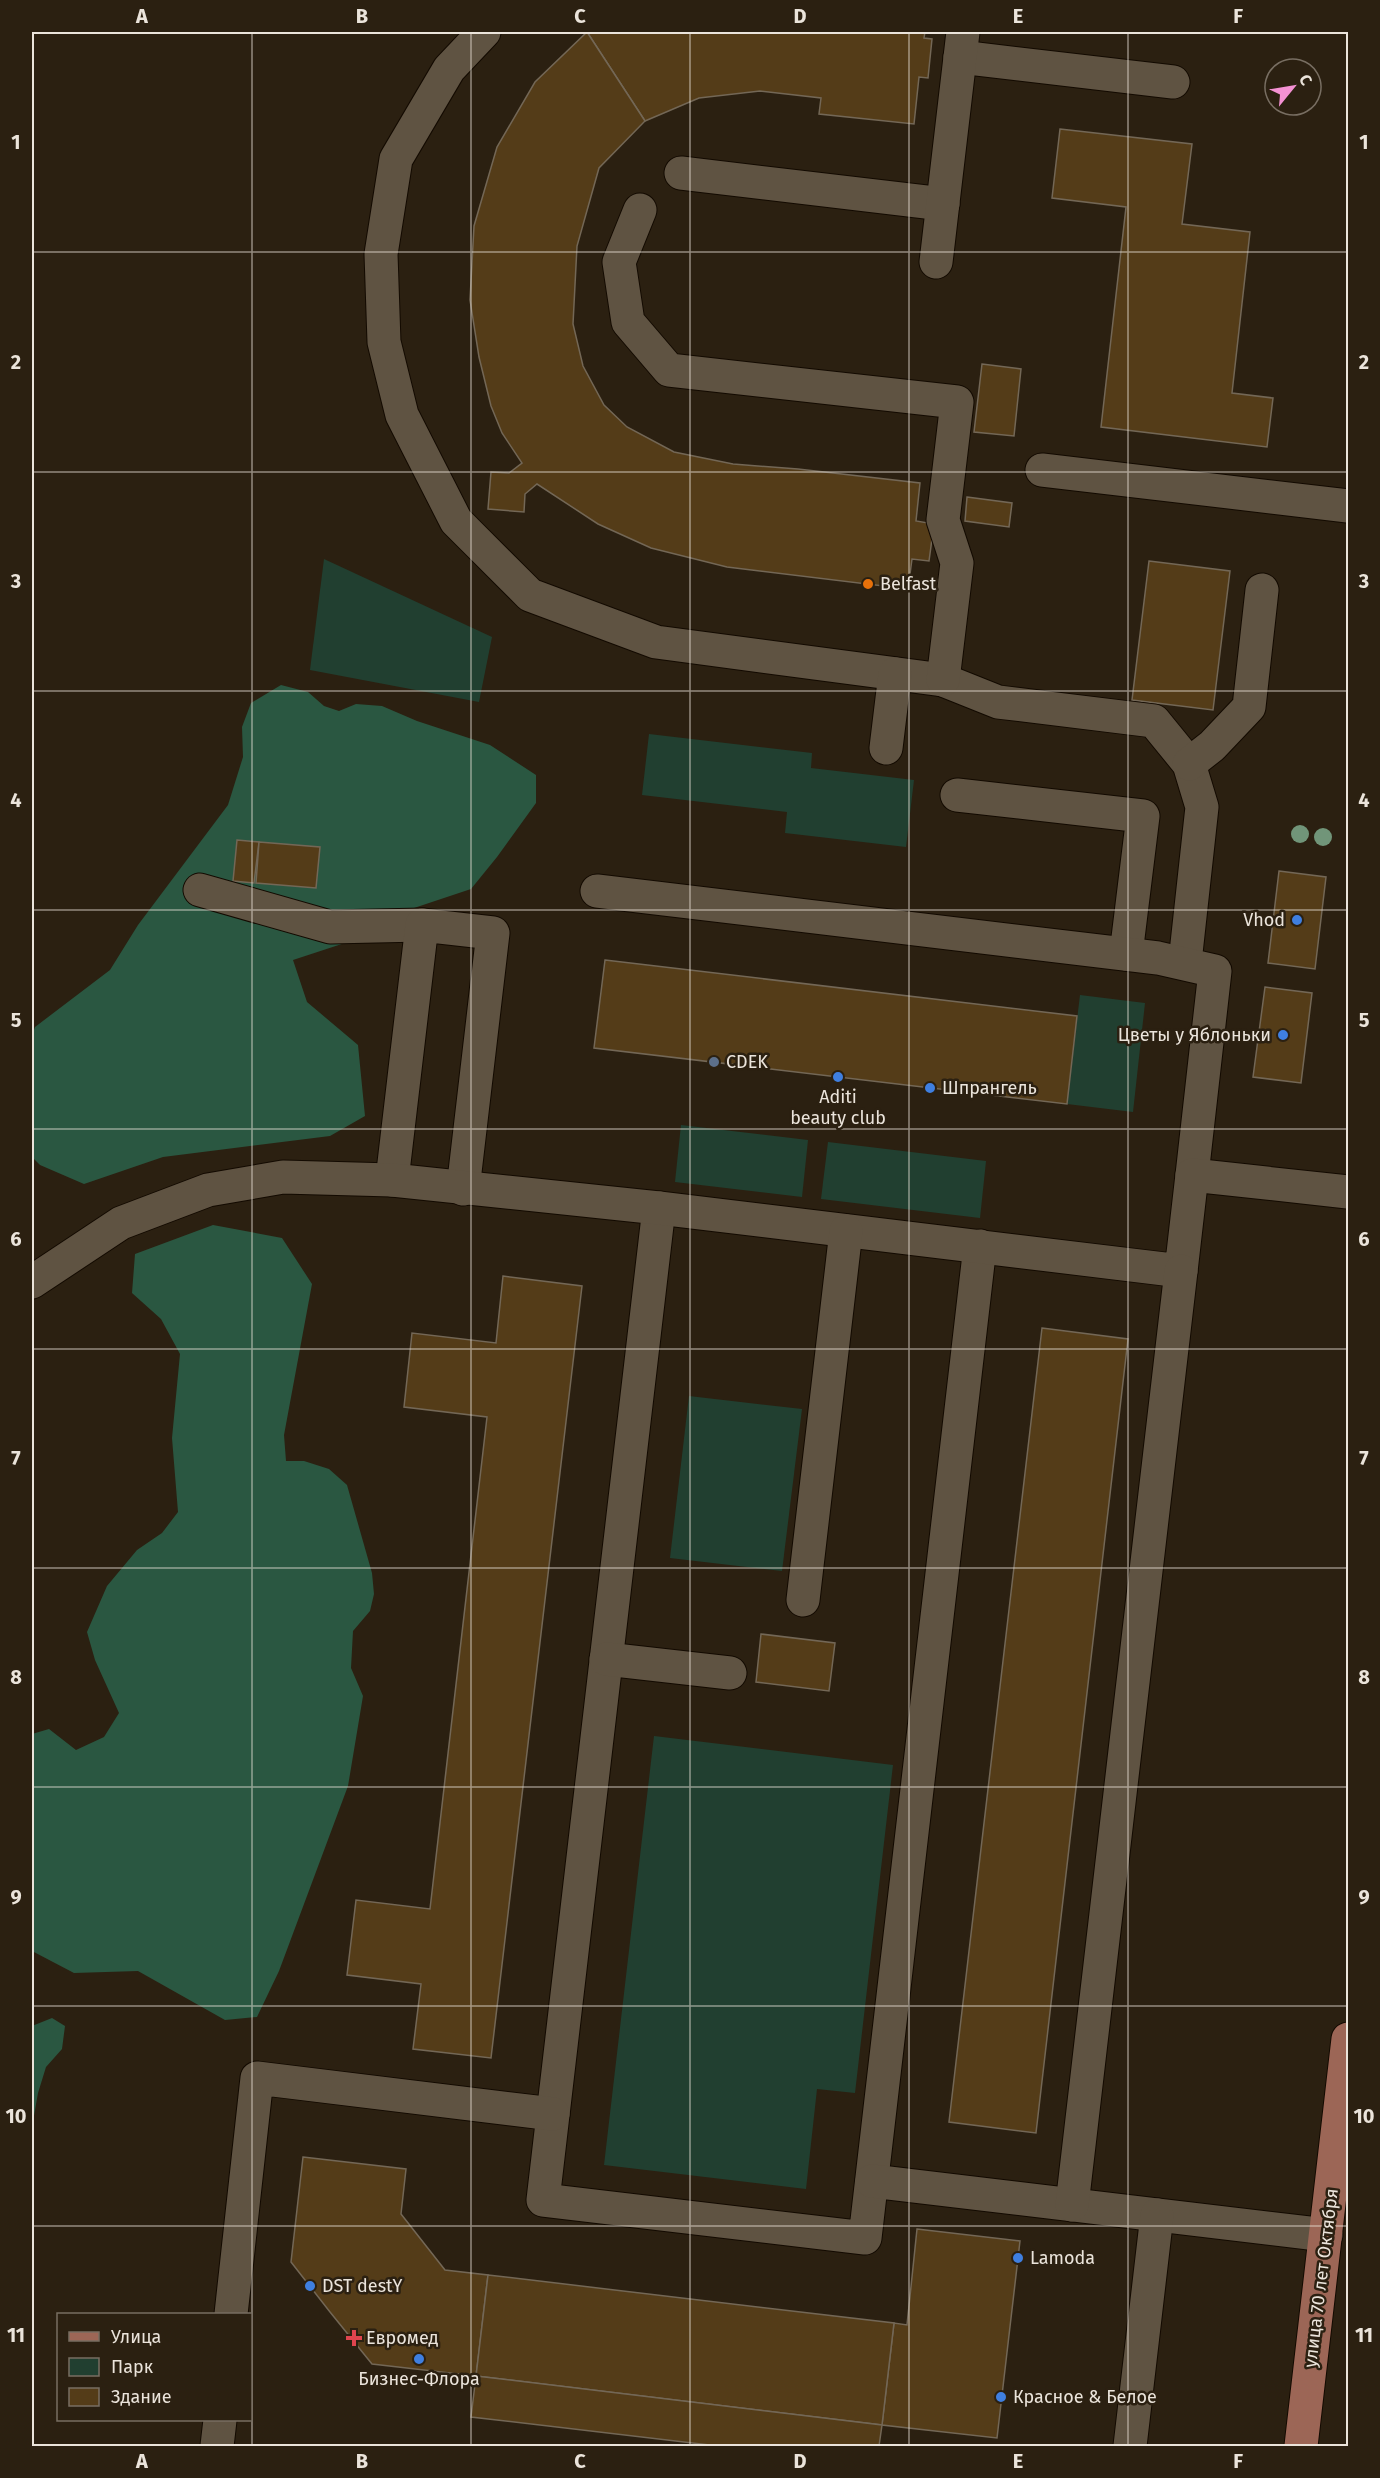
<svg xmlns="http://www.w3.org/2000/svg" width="1380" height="2478" font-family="'Fira Sans',sans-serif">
<rect width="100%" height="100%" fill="#2b2011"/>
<g fill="#213f30">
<path d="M 324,559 L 492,637 L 479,702 L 310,670 Z"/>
<path d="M 649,734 L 812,753 L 811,768 L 914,780 L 906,847 L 785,833 L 787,812 L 642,795 Z"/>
<path d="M 1080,995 L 1145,1003 L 1133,1112 L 1067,1104 Z"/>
<path d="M 681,1125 L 808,1140 L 802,1197 L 675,1182 Z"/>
<path d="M 828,1142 L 986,1161 L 980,1218 L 821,1199 Z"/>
<path d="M 689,1396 L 802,1409 L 782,1571 L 670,1558 Z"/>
<path d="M 654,1736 L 893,1765 L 855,2093 L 817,2089 L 806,2189 L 604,2165 Z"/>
</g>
<g fill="#2a5741">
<path d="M 281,685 L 308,692 L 324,706 L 339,711 L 356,704 L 382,706 L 417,721 L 490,745 L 536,775 L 536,803 L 497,857 L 471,889 L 393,915 L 357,939 L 293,960 L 307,1002 L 358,1045 L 365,1116 L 330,1136 L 163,1157 L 84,1184 L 40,1165 L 32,1157 L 32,1035 L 35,1027 L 110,970 L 138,925 L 228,805 L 243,757 L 242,727 L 251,703 Z"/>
<path d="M 213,1225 L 282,1238 L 312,1284 L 284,1435 L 286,1461 L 304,1461 L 329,1469 L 347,1485 L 372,1573 L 374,1594 L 370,1611 L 353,1631 L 351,1668 L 363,1696 L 348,1786 L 279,1971 L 257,2017 L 225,2020 L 138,1971 L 74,1973 L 32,1951 L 32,1734 L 49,1729 L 76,1750 L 104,1737 L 119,1713 L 95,1660 L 87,1632 L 107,1586 L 137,1550 L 162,1533 L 178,1512 L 172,1438 L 180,1354 L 161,1319 L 132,1293 L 135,1254 Z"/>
<path d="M 52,2018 L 65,2026 L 62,2049 L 46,2067 L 38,2093 L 32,2127 L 32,2026 Z"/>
</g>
<g fill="#543c18" stroke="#736756" stroke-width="1.5">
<path d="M 587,32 L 925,32 L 924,38 L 932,39 L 928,78 L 919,77 L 914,124 L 819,114 L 821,98 L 760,91 L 699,98 L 645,121 Z"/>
<path d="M 587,32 L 645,121 L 599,168 L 577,246 L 573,324 L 583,366 L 604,405 L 627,427 L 674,452 L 733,464 L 798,469 L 920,483 L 916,521 L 934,524 L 929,561 L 912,559 L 908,589 L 727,567 L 651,548 L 598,524 L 537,484 L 525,494 L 524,512 L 488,509 L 491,472 L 509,473 L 522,463 L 502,433 L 491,406 L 479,357 L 470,300 L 474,226 L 497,147 L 535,82 Z"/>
<path d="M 1060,129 L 1192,144 L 1182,224 L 1250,232 L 1232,393 L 1273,398 L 1267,447 L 1101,427 L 1126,207 L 1052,198 Z"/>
<path d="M 982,364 L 1021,369 L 1014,436 L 974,432 Z"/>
<path d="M 967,497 L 1012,503 L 1009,527 L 965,521 Z"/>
<path d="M 1149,561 L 1230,571 L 1213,710 L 1132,700 Z"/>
<path d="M 237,840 L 259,842 L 254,883 L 233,881 Z"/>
<path d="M 259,842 L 320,847 L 316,888 L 256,883 Z"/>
<path d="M 1279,871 L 1326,877 L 1315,969 L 1268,963 Z"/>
<path d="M 605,960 L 1077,1016 L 1067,1104 L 594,1048 Z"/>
<path d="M 1265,987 L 1312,993 L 1301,1083 L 1253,1077 Z"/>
<path d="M 503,1276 L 582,1286 L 491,2058 L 413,2049 L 421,1984 L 347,1975 L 356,1900 L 430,1909 L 487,1417 L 404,1407 L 412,1333 L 496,1343 Z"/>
<path d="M 1042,1328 L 1128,1339 L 1036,2133 L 949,2122 Z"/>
<path d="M 761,1634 L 835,1643 L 829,1691 L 756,1682 Z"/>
<path d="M 303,2157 L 406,2169 L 401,2214 L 445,2270 L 488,2275 L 476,2376 L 372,2364 L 330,2312 L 291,2262 Z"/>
<path d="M 917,2229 L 1020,2241 L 997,2438 L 882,2425 L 894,2323 L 907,2325 Z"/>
<path d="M 488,2275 L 894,2323 L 882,2425 L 476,2376 Z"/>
<path d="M 476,2376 L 882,2425 L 879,2446 L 718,2446 L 471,2417 Z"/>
</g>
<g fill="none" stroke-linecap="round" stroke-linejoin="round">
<defs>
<g id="minor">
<path d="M 484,32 L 449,69 L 396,159 L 381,254 L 384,342 L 402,415 L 456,521 L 530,595 L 656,642 L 943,680 L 998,702 L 1154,721 L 1189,764 L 1202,807 L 1185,962"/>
<path d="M 960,57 L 1173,82"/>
<path d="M 681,173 L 943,204"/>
<path d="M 640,210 L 619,262 L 628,322 L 669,370 L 957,402 L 943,520 L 957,563 L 943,680"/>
<path d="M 936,262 L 963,32"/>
<path d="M 1042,470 L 1348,506"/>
<path d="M 886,748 L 895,674"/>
<path d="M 1189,764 L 1212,746 L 1249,707 L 1262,590"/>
<path d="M 957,795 L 1143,816 L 1126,954"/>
<path d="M 200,890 L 330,927 L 422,925"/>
<path d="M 597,891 L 1158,958 L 1215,971 L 1192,1175"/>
<path d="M 392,1180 L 422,925 L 493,933 L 463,1189"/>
<path d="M 659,1208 L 543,2200 L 865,2238 L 980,1246"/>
<path d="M 32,1282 L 121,1223 L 208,1190 L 283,1177 L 392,1180 L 659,1208 L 1181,1271 L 1192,1175 L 1348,1192"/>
<path d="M 803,1600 L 846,1231"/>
<path d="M 606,1659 L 730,1673"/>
<path d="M 872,2181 L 1326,2235"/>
<path d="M 1072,2205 L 1181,1271"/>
<path d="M 231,2314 L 257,2078 L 553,2114"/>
<path d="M 217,2446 L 220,2420"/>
<path d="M 1130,2446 L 1157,2215"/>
</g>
<path id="major" d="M 1301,2446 L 1348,2039"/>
</defs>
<use href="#minor" stroke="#130a01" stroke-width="35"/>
<use href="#major" stroke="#130a01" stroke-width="35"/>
<use href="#minor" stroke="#5f5342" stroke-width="33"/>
<use href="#major" stroke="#9c6656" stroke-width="33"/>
</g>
<g fill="#719579">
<circle cx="1300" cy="834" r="9"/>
<circle cx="1323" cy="837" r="9"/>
</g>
<path fill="none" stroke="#ebe4db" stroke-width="1.5" stroke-opacity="0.55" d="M 252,32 L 252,2446M 471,32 L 471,2446M 690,32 L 690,2446M 909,32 L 909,2446M 1128,32 L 1128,2446M 32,252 L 1348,252M 32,472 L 1348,472M 32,691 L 1348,691M 32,910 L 1348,910M 32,1129 L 1348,1129M 32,1349 L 1348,1349M 32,1568 L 1348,1568M 32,1787 L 1348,1787M 32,2006 L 1348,2006M 32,2226 L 1348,2226"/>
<circle fill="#e8710a" stroke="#2b2011" stroke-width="2" cx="868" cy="584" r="6"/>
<g fill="#3f7fe0" stroke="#2b2011" stroke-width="2">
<circle cx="1297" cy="920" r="6"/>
<circle cx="1283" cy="1035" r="6"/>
<circle cx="838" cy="1077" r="6"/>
<circle cx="930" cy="1088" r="6"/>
<circle cx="1018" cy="2258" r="6"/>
<circle cx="310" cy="2286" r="6"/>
<circle cx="419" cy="2359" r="6"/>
<circle cx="1001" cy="2397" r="6"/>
</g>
<circle fill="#5c6f8a" stroke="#2b2011" stroke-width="2" cx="714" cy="1062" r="6"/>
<path fill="#e0444e" stroke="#2b2011" stroke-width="2" d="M351 2329h6v6h6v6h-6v6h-6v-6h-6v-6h6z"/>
<g text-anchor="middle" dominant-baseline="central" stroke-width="5" stroke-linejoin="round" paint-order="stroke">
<g font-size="18" fill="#ebe4db" stroke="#2b2011" text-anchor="start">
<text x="880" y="584">Belfast</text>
<text x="1285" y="920" text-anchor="end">Vhod</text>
<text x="1271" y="1035" text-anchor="end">Цветы у Яблоньки</text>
<text x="726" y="1062">CDEK</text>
<text x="942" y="1088">Шпрангель</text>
<text x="838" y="1097" text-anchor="middle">Aditi<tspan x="838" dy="21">beauty club</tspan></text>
<text x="1030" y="2258">Lamoda</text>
<text x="322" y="2286">DST destY</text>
<text x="366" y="2338">Евромед</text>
<text x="419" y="2379" text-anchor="middle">Бизнес-Флора</text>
<text x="1013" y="2397">Красное &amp; Белое</text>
</g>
<g font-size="18" fill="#ebe4db" stroke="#2b2011">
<text transform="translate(1321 2278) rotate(-83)">улица 70 лет Октября</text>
</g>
</g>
<rect width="1380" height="2478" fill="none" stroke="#2b2011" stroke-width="66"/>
<rect x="57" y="2313" width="195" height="108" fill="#2b2011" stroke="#786e62" stroke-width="1.5"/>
<rect x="69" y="2332" width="30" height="9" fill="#9c6656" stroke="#786e62" stroke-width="1.5"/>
<text x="111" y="2343" font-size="18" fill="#ebe4db">Улица</text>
<rect x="69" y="2358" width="30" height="18" fill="#213f30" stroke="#786e62" stroke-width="1.5"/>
<text x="111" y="2373" font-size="18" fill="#ebe4db">Парк</text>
<rect x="69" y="2388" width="30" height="18" fill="#543c18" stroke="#786e62" stroke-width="1.5"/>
<text x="111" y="2403" font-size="18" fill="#ebe4db">Здание</text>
<g transform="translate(1293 87) rotate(60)"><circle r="28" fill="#2b2011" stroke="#786e62" stroke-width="1.5"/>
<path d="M0-4.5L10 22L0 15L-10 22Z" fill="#f491d3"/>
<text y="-9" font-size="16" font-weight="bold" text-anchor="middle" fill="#ebe4db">С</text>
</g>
<rect x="33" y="33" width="1314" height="2412" fill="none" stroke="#ebe4db" stroke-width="2"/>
<g font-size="20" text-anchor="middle" font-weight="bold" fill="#ebe4db">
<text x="142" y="23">A</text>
<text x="362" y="23">B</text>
<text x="580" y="23">C</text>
<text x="800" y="23">D</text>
<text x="1018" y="23">E</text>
<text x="1238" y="23">F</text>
<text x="16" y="149">1</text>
<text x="1364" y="149">1</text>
<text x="16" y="369">2</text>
<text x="1364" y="369">2</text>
<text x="16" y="588">3</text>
<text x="1364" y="588">3</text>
<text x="16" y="807">4</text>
<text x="1364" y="807">4</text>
<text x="16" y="1027">5</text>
<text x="1364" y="1027">5</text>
<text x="16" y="1246">6</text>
<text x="1364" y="1246">6</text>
<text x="16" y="1465">7</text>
<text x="1364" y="1465">7</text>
<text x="16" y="1684">8</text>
<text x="1364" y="1684">8</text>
<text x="16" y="1904">9</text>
<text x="1364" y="1904">9</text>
<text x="16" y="2123">10</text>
<text x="1364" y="2123">10</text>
<text x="16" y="2342">11</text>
<text x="1364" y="2342">11</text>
<text x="142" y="2468">A</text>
<text x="362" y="2468">B</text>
<text x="580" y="2468">C</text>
<text x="800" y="2468">D</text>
<text x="1018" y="2468">E</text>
<text x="1238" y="2468">F</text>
</g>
</svg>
